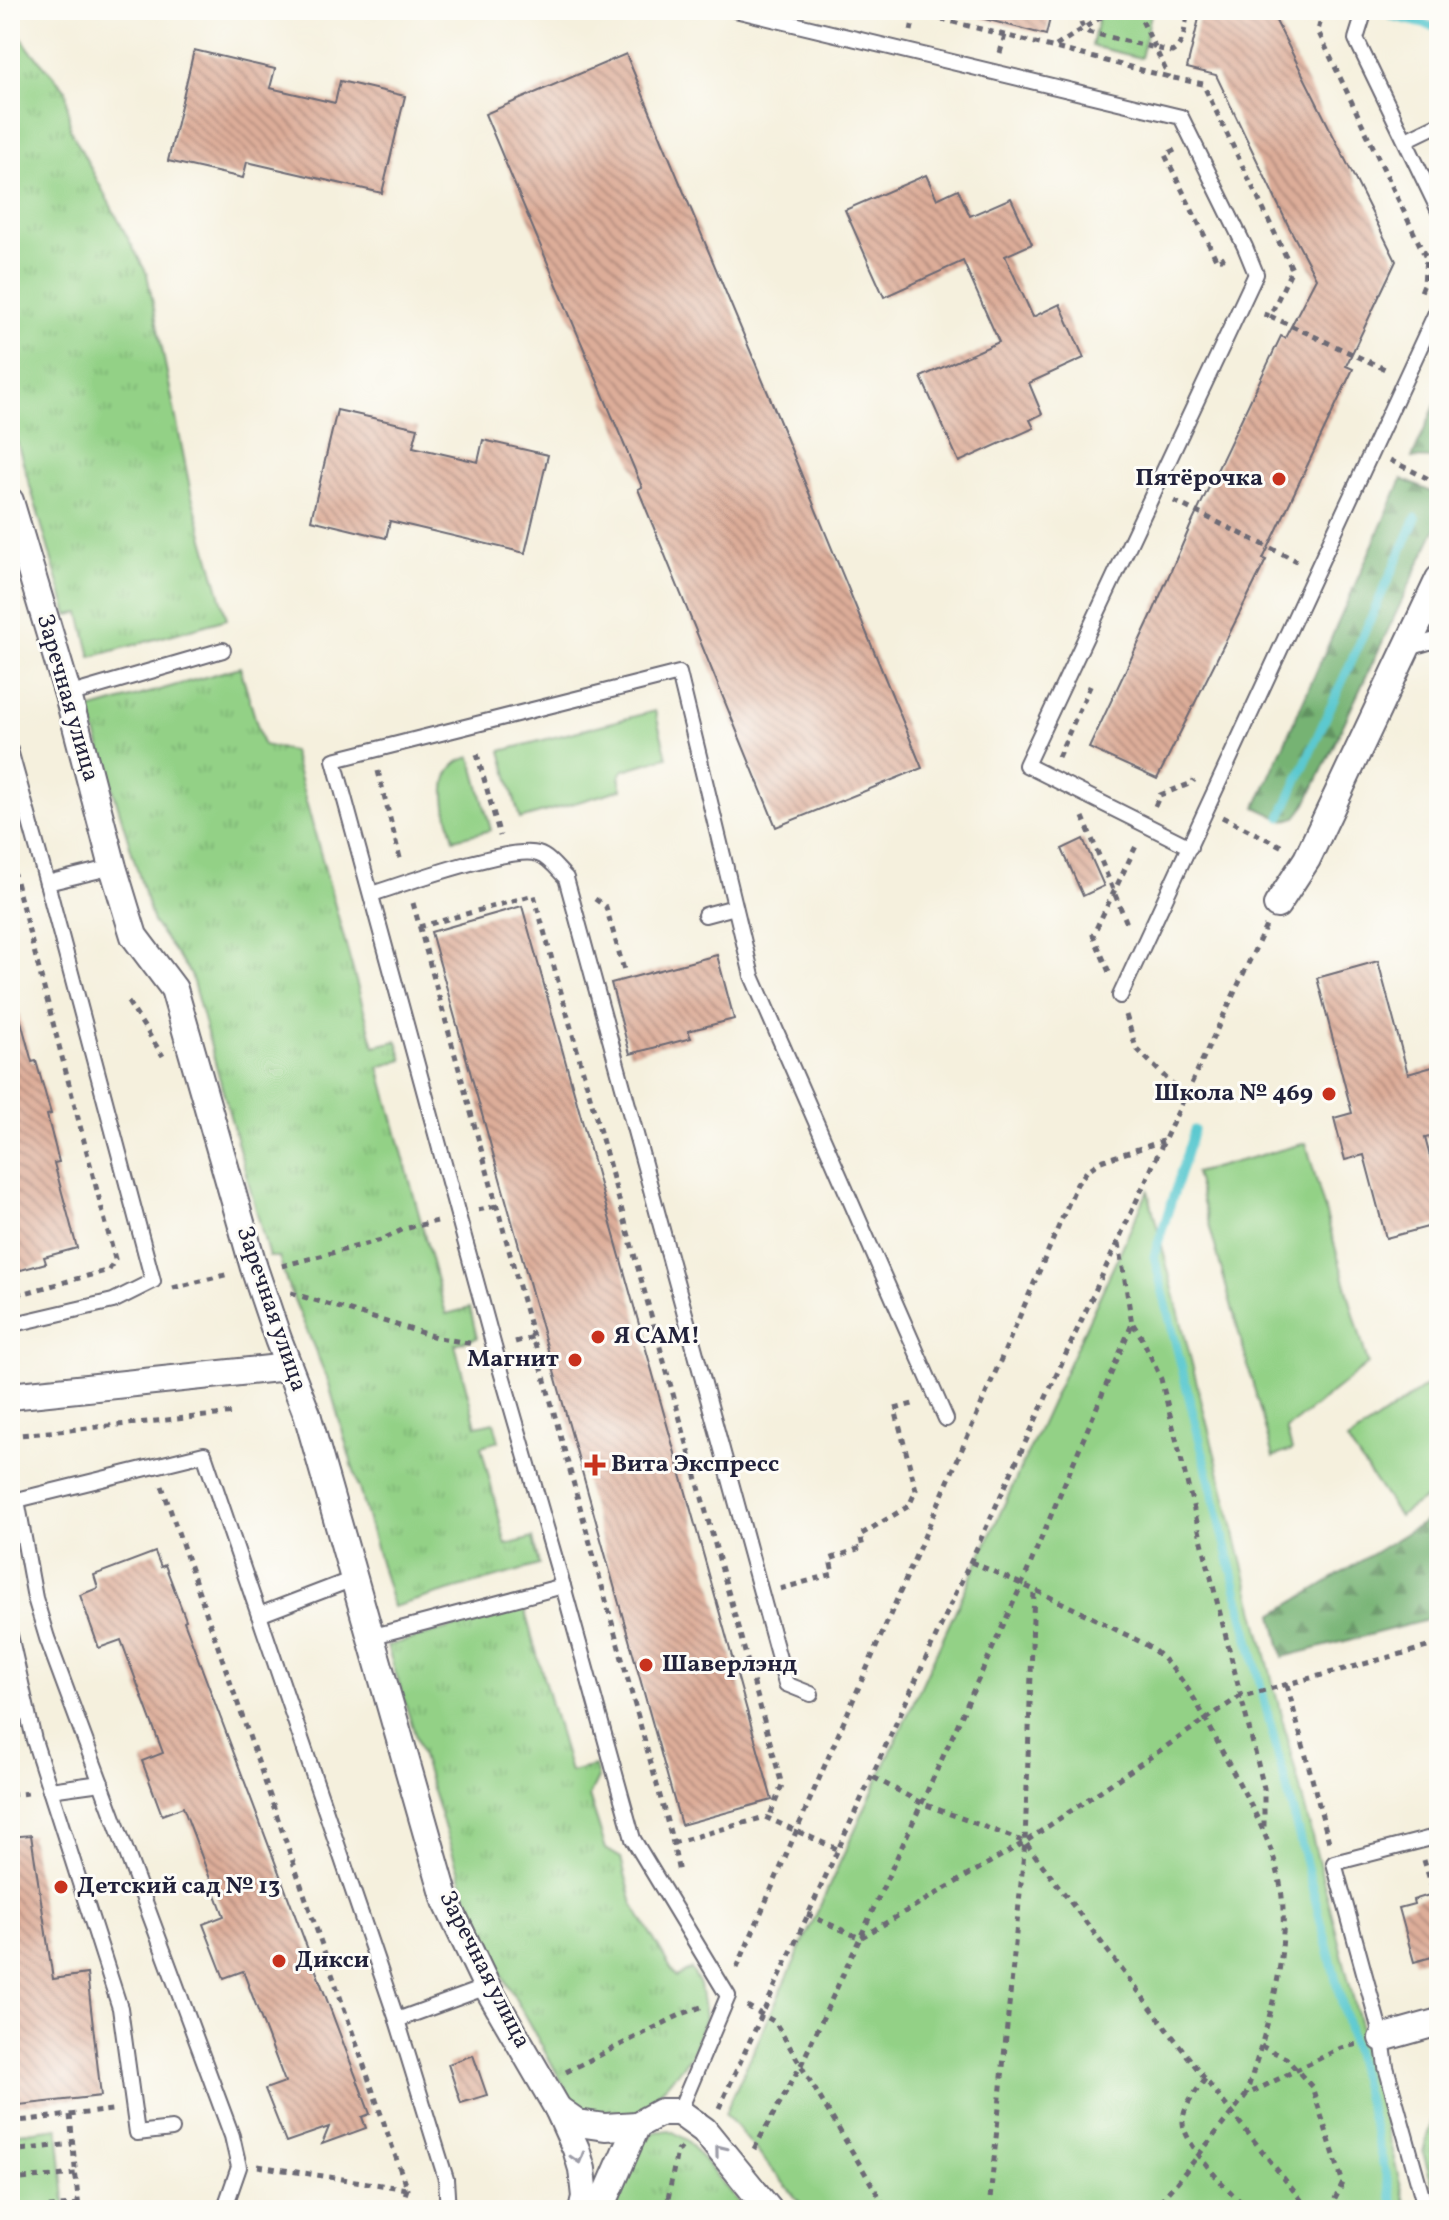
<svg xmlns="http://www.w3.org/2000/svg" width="1449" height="2220" font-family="Vollkorn,serif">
<defs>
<pattern id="grass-tufts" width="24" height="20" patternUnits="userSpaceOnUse" patternTransform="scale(2)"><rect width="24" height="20" fill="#93d186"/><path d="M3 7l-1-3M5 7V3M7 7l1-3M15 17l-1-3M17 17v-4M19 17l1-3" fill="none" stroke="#7eb375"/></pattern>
<pattern id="forest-firs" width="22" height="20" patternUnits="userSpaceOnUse" patternTransform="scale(2)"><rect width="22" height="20" fill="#76b373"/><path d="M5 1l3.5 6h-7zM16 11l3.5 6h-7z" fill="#609160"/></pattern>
<pattern id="building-back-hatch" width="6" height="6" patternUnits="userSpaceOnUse" patternTransform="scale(2)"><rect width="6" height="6" fill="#ddad99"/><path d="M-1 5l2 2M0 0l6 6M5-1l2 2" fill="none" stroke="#b38c7e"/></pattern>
</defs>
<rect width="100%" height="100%" fill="#fdfcf7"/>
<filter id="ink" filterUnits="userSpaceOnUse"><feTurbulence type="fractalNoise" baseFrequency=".0125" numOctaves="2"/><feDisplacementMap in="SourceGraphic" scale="16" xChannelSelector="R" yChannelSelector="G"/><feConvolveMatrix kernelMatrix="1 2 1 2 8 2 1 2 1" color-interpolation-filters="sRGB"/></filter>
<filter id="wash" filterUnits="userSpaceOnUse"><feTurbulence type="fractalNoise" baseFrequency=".006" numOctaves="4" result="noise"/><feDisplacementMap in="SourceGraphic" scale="32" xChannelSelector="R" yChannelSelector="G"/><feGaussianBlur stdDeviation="1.8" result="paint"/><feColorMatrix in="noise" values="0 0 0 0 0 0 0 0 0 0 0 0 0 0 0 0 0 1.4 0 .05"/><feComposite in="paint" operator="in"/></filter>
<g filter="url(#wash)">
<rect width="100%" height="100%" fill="#f5f0dd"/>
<g fill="url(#grass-tufts)" stroke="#5a7a60" stroke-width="2">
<path d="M 10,20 L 30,50 L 66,90 L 70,129 L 147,274 L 191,493 L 227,619 L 91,657 L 80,613 L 68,615 L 10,418 Z"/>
<path d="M 240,667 L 263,745 L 292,751 L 374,1046 L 397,1041 L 403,1060 L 379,1067 L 446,1314 L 470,1308 L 477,1338 L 455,1344 L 476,1426 L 494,1422 L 499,1441 L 481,1446 L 506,1545 L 533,1538 L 539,1565 L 393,1607 L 328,1381 L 287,1283 L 279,1257 L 269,1257 L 191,975 L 153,922 L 89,710 Z"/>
<path d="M 524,1608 L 570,1772 L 595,1766 L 598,1778 L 589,1796 L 606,1849 L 621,1858 L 633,1904 L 676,1977 L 691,1969 L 700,1984 L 705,2018 L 691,2056 L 669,2082 L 644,2108 L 620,2120 L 595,2117 L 573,2102 L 477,1930 L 387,1646 Z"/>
<path d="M 1439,2101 L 1439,2206 L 1423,2153 L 1434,2109 Z"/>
<path d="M 670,2130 L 687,2140 L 745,2210 L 615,2210 L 642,2144 L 654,2132 Z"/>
</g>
<g fill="url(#forest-firs)" stroke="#4c6a57" stroke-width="2">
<path d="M 1439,396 L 1439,447 L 1433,459 L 1412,458 Z"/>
<path d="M 1402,479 L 1436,494 L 1439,498 L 1439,522 L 1306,804 L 1296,817 L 1285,821 L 1256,807 Z"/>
<path d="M 1439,1513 L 1439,1617 L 1283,1657 L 1273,1615 Z"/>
</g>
<g fill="#93d186" stroke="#5a7a60" stroke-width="2">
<path d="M 1100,10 L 1152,10 L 1141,58 L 1092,46 Z"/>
<path d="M 655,711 L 667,757 L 624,770 C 617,775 620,781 622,789 L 520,819 L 501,751 Z"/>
<path d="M 471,757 L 491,830 L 454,839 C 448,818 435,778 458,762 C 462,759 466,759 471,757 Z"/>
<path d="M 1306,1143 L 1368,1364 L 1286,1429 L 1292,1450 L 1273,1457 L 1195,1173 Z"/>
<path d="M 1148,1191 L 1407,2210 L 806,2210 L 725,2113 Z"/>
<path d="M 1439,1377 L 1439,1488 L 1399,1516 L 1347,1441 Z"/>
<path d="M 58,2128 L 66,2210 L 10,2210 L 10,2134 Z"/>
</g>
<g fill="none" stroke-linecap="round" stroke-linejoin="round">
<g stroke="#5bc9d0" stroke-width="9">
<path d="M 1391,16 L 1439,28"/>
<path d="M 1281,817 L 1416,518"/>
<path d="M 1194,1130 L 1154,1256 L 1269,1719 L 1395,2210"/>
</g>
</g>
<g id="blocks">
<g fill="url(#building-back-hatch)">
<path d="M 982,10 L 1052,10 L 1046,35 L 981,18 Z"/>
<path d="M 1201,10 L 1239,10 L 1275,19 L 1396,261 L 1346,366 L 1353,369 L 1263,559 L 1266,560 L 1157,779 L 1089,748 L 1153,612 L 1190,527 L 1281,336 L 1285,338 L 1316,278 L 1288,225 L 1216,75 L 1187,68 Z"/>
<path d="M 194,50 L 275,69 L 270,88 L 335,103 L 340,81 L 405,96 L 382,193 L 247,162 L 243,178 L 168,161 Z"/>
<path d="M 626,54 L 770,398 L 922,768 L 776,827 L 638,489 L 642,487 L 485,114 Z"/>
<path d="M 926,175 L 937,199 L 958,189 L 970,216 L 1011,198 L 1032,244 L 1005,256 L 1033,317 L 1060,304 L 1084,358 L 1029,383 L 1042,414 L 1030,420 L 1034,428 L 959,462 L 921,377 L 999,342 L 963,261 L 884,297 L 845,210 Z"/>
<path d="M 337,410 L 418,428 L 413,447 L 478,462 L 483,440 L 548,455 L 525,553 L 390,521 L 386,538 L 311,520 Z"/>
<path d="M 1083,839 L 1104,886 L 1083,896 L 1062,849 Z"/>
<path d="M 522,906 L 772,1800 L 681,1825 L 431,932 Z"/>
<path d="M 717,955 L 734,1019 L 688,1031 L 691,1038 L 630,1054 L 611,983 Z"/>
<path d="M 1378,961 L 1408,1074 L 1439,1065 L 1439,1135 L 1425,1138 L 1439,1190 L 1439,1224 L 1386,1238 L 1364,1155 L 1345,1160 L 1334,1118 L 1352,1113 L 1317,978 Z"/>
<path d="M 18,1010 L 32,1062 L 36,1061 L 51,1114 L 47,1115 L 59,1162 L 54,1163 L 77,1248 L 44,1257 L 46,1263 L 10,1273 L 10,1011 Z"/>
<path d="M 155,1552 L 161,1567 L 165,1565 L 186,1620 L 184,1621 L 370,2114 L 362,2117 L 366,2128 L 322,2144 L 329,2127 L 286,2142 L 265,2089 L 285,2082 L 243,1971 L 224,1978 L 203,1924 L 224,1916 L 183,1807 L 162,1815 L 142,1761 L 163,1753 L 121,1640 L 99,1648 L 80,1595 L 98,1588 L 94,1575 Z"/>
<path d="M 31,1835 L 53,1979 L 87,1974 L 101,2096 L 10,2106 L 10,1837 Z"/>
<path d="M 1439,1892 L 1439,1955 L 1414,1962 L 1399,1908 L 1414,1904 L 1413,1900 Z"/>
<path d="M 473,2055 L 487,2095 L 461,2103 L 448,2064 Z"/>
</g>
</g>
</g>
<g filter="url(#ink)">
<use href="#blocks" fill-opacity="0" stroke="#6c6a74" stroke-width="2"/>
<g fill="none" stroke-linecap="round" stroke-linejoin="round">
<defs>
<g id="lane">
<path d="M 735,10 L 1181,117 L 1245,247 L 1256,274 L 1026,765 L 1190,847"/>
<path d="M 1365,10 L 1356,39 L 1439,211"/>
<path d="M 1406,140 L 1439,124"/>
<path d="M 1405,649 L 1439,639"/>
<path d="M 68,695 L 223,650"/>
<path d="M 10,750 L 47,883"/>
<path d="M 372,894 C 403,884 511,845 538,854 C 549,857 558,870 566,878 L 786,1684 L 811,1694"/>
<path d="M 705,915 L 735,907"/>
<path d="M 1120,996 L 1439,306"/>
<path d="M 10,1325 L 113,1301 L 153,1281 L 47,883 L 113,867"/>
<path d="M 259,1615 L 353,1579"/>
<path d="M 10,1635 L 34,1740 L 120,2008 L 137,2133 L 172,2129"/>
<path d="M 370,1637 L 563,1586"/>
<path d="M 50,1790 L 101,1783"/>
<path d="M 397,2020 L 487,1987"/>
<path d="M 679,2112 L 728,1996 L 633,1839 L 563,1586 L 494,1347 L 334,760 L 679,673 L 752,976 L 946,1419"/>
<path d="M 224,2210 L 239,2167 L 232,2136 L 47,1638 L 35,1598 L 17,1500 L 204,1454 L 397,2020 L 446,2179 L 448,2210"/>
<path d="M 1426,2210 L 1386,2067 L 1382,2038 L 1334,1863 L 1439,1836"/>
</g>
<g id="street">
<path d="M 10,501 L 68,695 L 113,867 L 134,936 L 174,989 L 254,1268 L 278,1339 L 307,1414 L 446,1901 L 487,1987 L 558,2109 L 576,2149 L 582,2169 L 585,2197 L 582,2210"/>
<path d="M 1277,905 L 1307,859 L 1439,579"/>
<path d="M 10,1396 L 288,1367"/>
<path d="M 1382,2038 L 1439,2022"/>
<path d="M 558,2109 L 578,2123 L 605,2127 L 637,2125 L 661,2112 L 679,2112 L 704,2130 L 769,2210"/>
<path d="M 600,2210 L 637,2125"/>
</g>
</defs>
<use href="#lane" stroke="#6c6a74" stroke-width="18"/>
<use href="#street" stroke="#6c6a74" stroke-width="30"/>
<g stroke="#6c6a74" stroke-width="5" stroke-dasharray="6 6" stroke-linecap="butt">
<path d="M 906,10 L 1169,77 L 1203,84 L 1292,269 L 1270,316 L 1260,313"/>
<path d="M 1081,10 C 1079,20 1080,25 1088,32 L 1172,52 C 1185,45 1185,24 1188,10"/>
<path d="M 1137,10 L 1169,77"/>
<path d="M 1319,10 L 1341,16"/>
<path d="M 1414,10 L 1439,16"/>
<path d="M 1323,11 L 1318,31 L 1426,258 L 1424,284 L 1421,292"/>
<path d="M 911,31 L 915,12"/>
<path d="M 1056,46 L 1112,10"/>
<path d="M 1000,53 L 1005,35"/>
<path d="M 1175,150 L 1165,155 L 1217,261 L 1228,255"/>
<path d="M 1270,316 L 1387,370"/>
<path d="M 1390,460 L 1439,484"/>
<path d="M 1174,501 L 1297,561"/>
<path d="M 477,754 L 500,836"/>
<path d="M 1058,757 L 1092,682"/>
<path d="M 378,771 L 401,862"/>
<path d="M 1155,806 L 1160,795 L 1192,783 L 1194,780"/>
<path d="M 1083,817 L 1128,926"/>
<path d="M 1222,817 L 1285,848"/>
<path d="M 10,859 L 115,1259 L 109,1270 L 10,1297"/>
<path d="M 595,899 L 606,907 L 624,970"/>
<path d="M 413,903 L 673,1843 L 679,1873"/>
<path d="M 419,927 L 534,895 L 782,1785 L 769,1818"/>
<path d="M 1109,972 L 1093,935 L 1137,844"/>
<path d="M 128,1002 L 163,1056"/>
<path d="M 1126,1015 L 1136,1048 L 1185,1097"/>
<path d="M 478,1210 L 496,1206"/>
<path d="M 282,1266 L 381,1240 L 404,1229 L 437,1221"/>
<path d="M 173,1288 L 229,1274"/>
<path d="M 291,1293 L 439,1338 L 474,1344"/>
<path d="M 1133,1324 L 1142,1338 L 1161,1379 L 1264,1788 L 1264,1830"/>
<path d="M 515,1342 L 533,1337"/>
<path d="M 10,1436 L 235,1413"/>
<path d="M 162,1486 L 407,2189 L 400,2210"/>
<path d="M 971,1562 C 1018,1582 1064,1603 1109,1626 C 1123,1634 1140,1640 1152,1649 C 1186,1676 1204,1716 1223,1753 C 1242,1790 1266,1828 1277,1869 C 1296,1944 1268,2023 1246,2095"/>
<path d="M 780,1589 L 833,1574 L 830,1559 L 863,1547 L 860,1535 L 909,1506 L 916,1490 L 895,1409 L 916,1403"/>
<path d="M 1287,1685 L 1329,1842"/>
<path d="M 10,1795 L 29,1793"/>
<path d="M 673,1843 L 765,1817 L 837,1849"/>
<path d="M 1424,1860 L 1434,1894"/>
<path d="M 807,1914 L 860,1938 L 1025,1842 L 921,1803 L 871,1776"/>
<path d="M 737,1968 L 1077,1184 L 1087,1171 L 1101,1161 L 1163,1141"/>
<path d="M 747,2006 L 775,2022 L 887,2210"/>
<path d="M 1261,2046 L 1286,2058 L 1312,2087 L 1343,2183 L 1334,2201 L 1319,2210"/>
<path d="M 566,2072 L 682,2014 L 701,2007"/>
<path d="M 1205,2079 C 1197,2091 1182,2107 1183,2123 C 1185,2146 1233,2198 1251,2210"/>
<path d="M 719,2108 L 1164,1141 L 1266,926"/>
<path d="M 70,2115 L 79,2210"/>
<path d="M 10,2122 L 112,2110"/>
<path d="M 754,2149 L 801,2065 L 860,1938 L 1022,1584 L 1132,1324 L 1119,1243"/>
<path d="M 10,2151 L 72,2144"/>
<path d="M 258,2166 L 407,2189"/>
<path d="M 10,2180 L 76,2174"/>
<path d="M 25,2210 L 79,2204"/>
<path d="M 666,2210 L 677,2151 L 683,2147"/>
<path d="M 989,2210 L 1025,1842 L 1034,1590"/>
<path d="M 1152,2210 L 1178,2181 L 1246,2095 L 1341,2048 L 1358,2044"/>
<path d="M 1309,2210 L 1205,2079 L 1025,1842 L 1239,1697 L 1439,1644"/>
</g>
<use href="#lane" stroke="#fff" stroke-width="14"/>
<use href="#street" stroke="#fff" stroke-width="26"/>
</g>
<defs><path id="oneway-chevron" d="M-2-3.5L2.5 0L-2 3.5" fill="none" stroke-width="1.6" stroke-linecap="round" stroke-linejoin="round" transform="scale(2)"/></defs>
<g stroke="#9c9ca7">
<use href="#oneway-chevron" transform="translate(720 2150) rotate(-129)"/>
<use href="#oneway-chevron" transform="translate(578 2158) rotate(73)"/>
</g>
</g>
<g fill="#c8321e" stroke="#fdfcf7" stroke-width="3">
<circle cx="1279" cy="479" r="8"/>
<circle cx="1329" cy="1094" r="8"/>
<circle cx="598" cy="1337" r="8"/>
<circle cx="575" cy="1360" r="8"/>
<path d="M591 1453h8v8h8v8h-8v8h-8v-8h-8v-8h8z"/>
<circle cx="646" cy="1665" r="8"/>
<circle cx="61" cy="1887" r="8"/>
<circle cx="279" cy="1961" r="8"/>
</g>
<g text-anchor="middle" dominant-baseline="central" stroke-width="6" stroke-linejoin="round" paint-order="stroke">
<g font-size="24" font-weight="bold" fill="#22223b" stroke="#fdfcf7" text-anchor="start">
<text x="1263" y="479" text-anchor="end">Пятёрочка</text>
<text x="1313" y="1094" text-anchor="end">Школа № 469</text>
<text x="614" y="1337">Я САМ!</text>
<text x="559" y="1360" text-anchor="end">Магнит</text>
<text x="611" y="1465">Вита Экспресс</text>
<text x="662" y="1665">Шаверлэнд</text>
<text x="77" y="1887">Детский сад № 13</text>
<text x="295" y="1961">Дикси</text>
</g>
<g font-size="24" fill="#22223b" stroke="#fdfcf7">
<text transform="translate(67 698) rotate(74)">Заречная улица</text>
<text transform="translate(271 1309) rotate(71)">Заречная улица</text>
<text transform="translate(484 1970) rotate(63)">Заречная улица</text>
</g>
</g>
<rect width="1449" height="2220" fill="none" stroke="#fdfcf7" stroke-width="40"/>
</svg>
